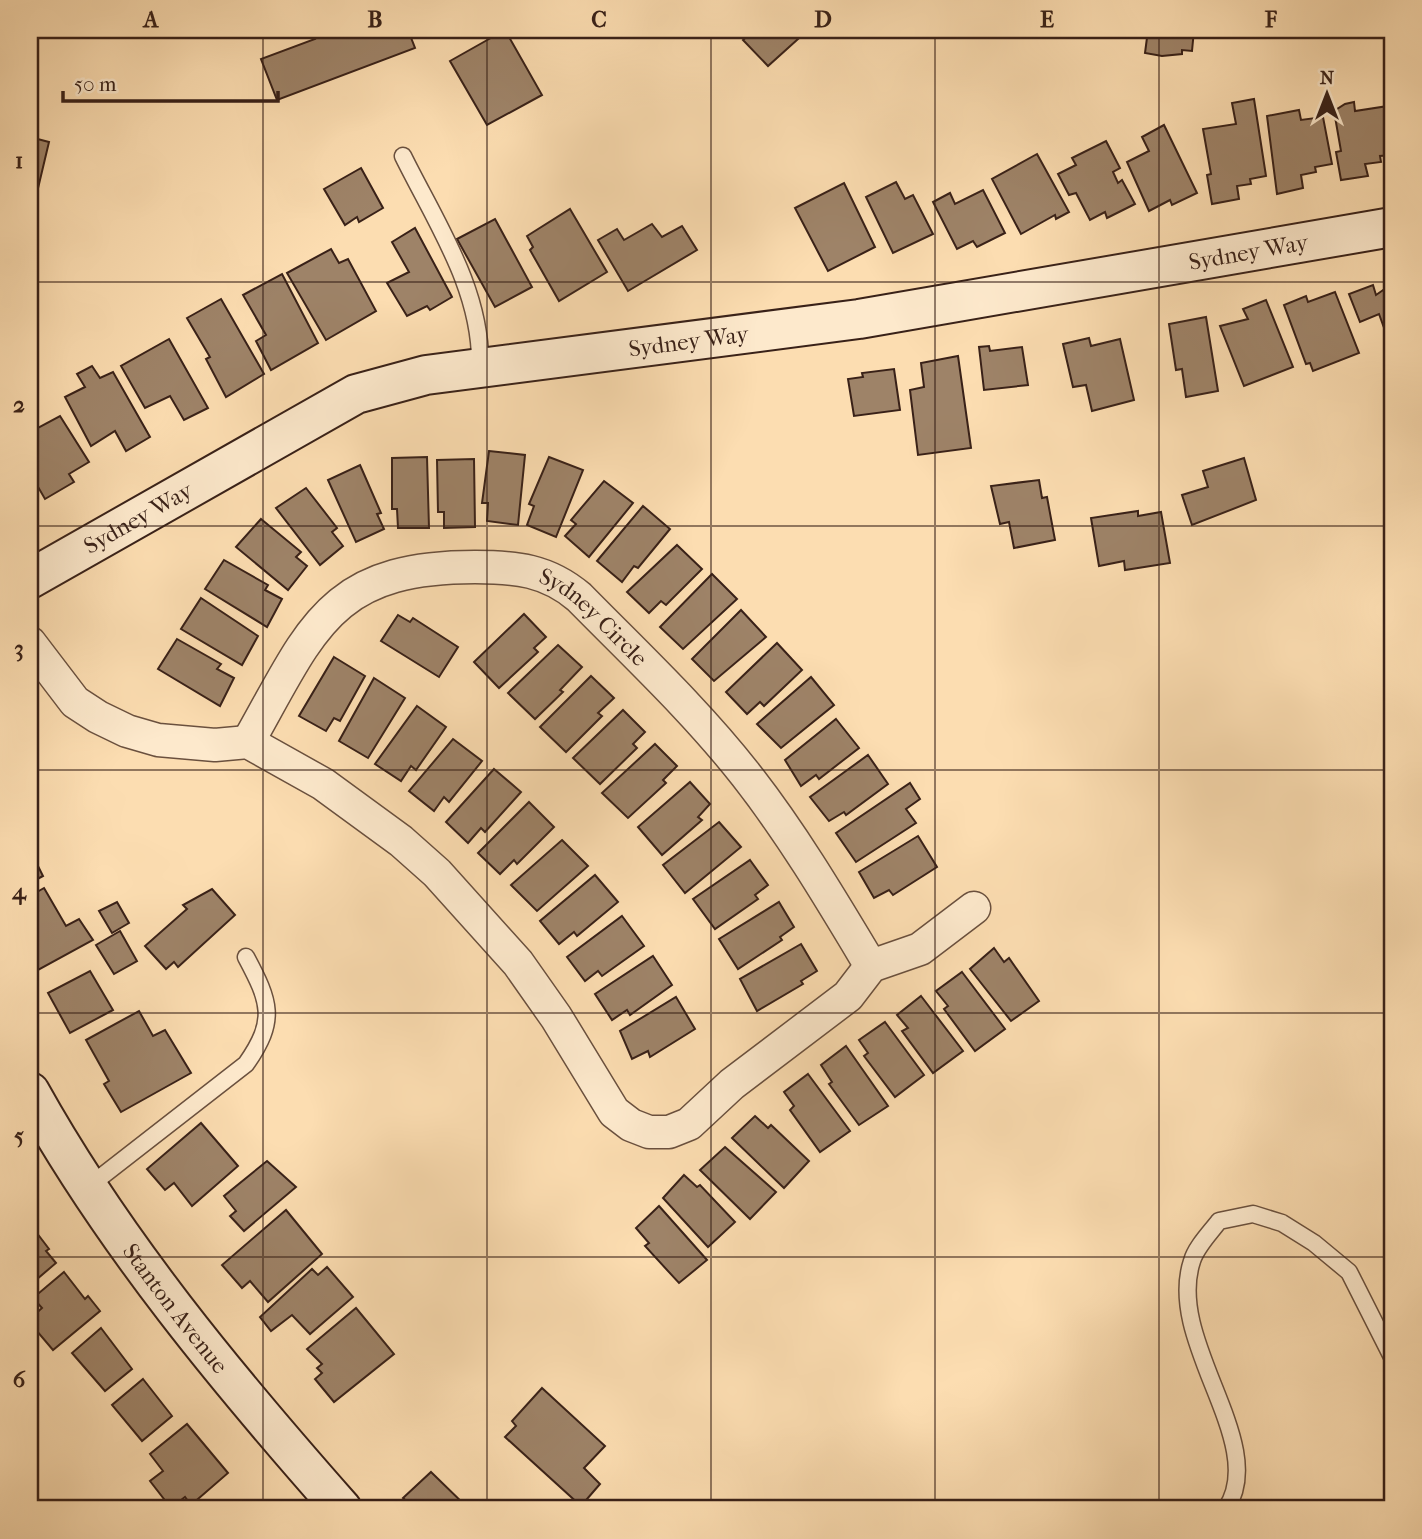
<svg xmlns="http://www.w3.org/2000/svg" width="1422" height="1539" font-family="'IM FELL French Canon',serif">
<rect width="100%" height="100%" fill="#fcddb1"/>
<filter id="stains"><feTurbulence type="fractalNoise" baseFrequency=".00286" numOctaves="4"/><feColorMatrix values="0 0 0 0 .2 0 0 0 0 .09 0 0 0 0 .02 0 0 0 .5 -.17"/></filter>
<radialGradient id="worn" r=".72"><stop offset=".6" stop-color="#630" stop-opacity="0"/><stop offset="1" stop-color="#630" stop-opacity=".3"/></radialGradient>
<g fill="#9e8368" stroke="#392118" stroke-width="2">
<path d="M 311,30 L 408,30 L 415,48 L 277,100 L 261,59 L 315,39 Z"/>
<path d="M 505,30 L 542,95 L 487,125 L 450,61 Z"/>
<path d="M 754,30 L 808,30 L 768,66 L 743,40 Z"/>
<path d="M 1148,30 L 1194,30 L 1192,51 L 1182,50 L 1182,54 L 1162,56 L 1145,53 Z"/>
<path d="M 1254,99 L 1266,176 L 1250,179 L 1251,184 L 1237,186 L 1239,199 L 1212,204 L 1207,175 L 1211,174 L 1203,129 L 1236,124 L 1232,103 Z"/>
<path d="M 1354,102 L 1355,111 L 1388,106 L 1392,155 L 1380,156 L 1381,162 L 1365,164 L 1368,176 L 1341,180 L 1336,152 L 1341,151 L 1334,111 L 1345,104 Z"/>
<path d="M 1299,110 L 1301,120 L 1323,117 L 1332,164 L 1315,167 L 1316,172 L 1301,175 L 1303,188 L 1277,194 L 1267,116 Z"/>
<path d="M 1164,125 L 1197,193 L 1172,205 L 1170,200 L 1149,211 L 1127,162 L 1149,151 L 1142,137 Z"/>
<path d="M 30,137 L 49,142 L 30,222 Z"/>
<path d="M 1106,141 L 1120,168 L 1113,172 L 1118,183 L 1122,180 L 1135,204 L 1107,218 L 1105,212 L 1090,220 L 1076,193 L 1069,195 L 1058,174 L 1076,165 L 1072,158 Z"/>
<path d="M 1037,154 L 1069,212 L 1056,219 L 1055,215 L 1021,234 L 992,179 Z"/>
<path d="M 361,168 L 383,208 L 359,222 L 357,217 L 345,225 L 324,189 Z"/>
<path d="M 896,182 L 905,199 L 913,195 L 933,234 L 893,253 L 866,197 Z"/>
<path d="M 844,183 L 875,247 L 828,271 L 795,208 Z"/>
<path d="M 983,190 L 1005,233 L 977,247 L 973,241 L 957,249 L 933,202 L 950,193 L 955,204 Z"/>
<path d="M 570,209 L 607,272 L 559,301 L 530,250 L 533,247 L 527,236 Z"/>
<path d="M 495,219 L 532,287 L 495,307 L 457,239 Z"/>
<path d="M 652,224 L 662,237 L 682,226 L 697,250 L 628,291 L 598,240 L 617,229 L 624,240 Z"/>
<path d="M 415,228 L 452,297 L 430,310 L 427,306 L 407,316 L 387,283 L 409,272 L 392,242 Z"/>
<path d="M 331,249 L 339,263 L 348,259 L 376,311 L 326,340 L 287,273 Z"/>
<path d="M 282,274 L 318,343 L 271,370 L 256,341 L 266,335 L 243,295 Z"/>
<path d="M 1392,284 L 1392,350 L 1379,314 L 1360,322 L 1349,294 L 1373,285 L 1376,295 Z"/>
<path d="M 1335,292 L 1359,353 L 1313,371 L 1310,363 L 1306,364 L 1284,305 L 1306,296 L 1308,302 Z"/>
<path d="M 221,299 L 264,374 L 226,397 L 206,359 L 210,357 L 187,318 Z"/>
<path d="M 1266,300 L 1293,367 L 1244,386 L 1220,326 L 1248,319 L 1243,309 Z"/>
<path d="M 1206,317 L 1218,391 L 1186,397 L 1182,369 L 1176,370 L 1169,324 Z"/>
<path d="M 1089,338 L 1091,346 L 1120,339 L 1134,400 L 1092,411 L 1086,385 L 1073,387 L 1063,344 Z"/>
<path d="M 169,339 L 208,408 L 184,420 L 170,396 L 145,408 L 121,366 Z"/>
<path d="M 989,346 L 990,351 L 1022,347 L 1028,385 L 984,390 L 979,347 Z"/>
<path d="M 958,356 L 971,448 L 918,455 L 910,390 L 924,387 L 921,363 Z"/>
<path d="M 92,366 L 100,378 L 113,372 L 150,437 L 126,451 L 115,431 L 91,446 L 65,397 L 85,387 L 77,374 Z"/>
<path d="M 894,369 L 900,410 L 854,416 L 848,379 L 863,377 L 862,373 Z"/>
<path d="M 60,416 L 89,462 L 69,474 L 74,482 L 45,499 L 30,473 L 30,424 L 35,422 L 38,428 Z"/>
<path d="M 489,451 L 525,455 L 518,525 L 487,521 L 488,503 L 482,503 Z"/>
<path d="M 427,457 L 429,528 L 398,528 L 397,509 L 392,509 L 392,458 Z"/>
<path d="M 549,457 L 583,470 L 556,537 L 527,525 L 534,506 L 529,504 Z"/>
<path d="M 1244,458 L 1256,500 L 1192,525 L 1182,495 L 1208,487 L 1203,471 Z"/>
<path d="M 474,459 L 475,527 L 444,528 L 444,512 L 438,512 L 437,460 Z"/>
<path d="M 360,465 L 381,513 L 377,514 L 384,529 L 356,542 L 328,480 Z"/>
<path d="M 1039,480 L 1042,498 L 1047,497 L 1055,540 L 1014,548 L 1009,522 L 1000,524 L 991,486 Z"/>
<path d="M 604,481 L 633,503 L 589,557 L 565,536 L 576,524 L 571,520 Z"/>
<path d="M 306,488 L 337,528 L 332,532 L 343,546 L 320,565 L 276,508 Z"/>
<path d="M 643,506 L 670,529 L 638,568 L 634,566 L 622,582 L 597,561 Z"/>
<path d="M 1138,511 L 1138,516 L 1161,512 L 1170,563 L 1125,570 L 1124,561 L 1099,566 L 1091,518 Z"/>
<path d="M 261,519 L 301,552 L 296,557 L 307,566 L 288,590 L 236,547 Z"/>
<path d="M 677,545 L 702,569 L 666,605 L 661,601 L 649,613 L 627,592 Z"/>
<path d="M 224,560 L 268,585 L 265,590 L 282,599 L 267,627 L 205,589 Z"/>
<path d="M 712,574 L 737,599 L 683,649 L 660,627 Z"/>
<path d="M 201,598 L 258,636 L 242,665 L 181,629 Z"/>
<path d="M 741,610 L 766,637 L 714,681 L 692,659 Z"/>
<path d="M 524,614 L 546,637 L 534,648 L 538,652 L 499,688 L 474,662 Z"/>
<path d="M 398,615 L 410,622 L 413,618 L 458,647 L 439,677 L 381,641 Z"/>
<path d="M 177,639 L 221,664 L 217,669 L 234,678 L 220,706 L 158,669 Z"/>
<path d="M 777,643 L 802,670 L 764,706 L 760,702 L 747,714 L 726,692 Z"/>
<path d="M 558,645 L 582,667 L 560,690 L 563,692 L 535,719 L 508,693 Z"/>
<path d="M 334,657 L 365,676 L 340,721 L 334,718 L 326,731 L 299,716 Z"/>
<path d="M 591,676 L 614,698 L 598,713 L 602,716 L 566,752 L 540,727 Z"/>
<path d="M 811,677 L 834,705 L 781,748 L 757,724 Z"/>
<path d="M 374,678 L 405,698 L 368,758 L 339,741 Z"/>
<path d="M 417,706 L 446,727 L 416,770 L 411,766 L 401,781 L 375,764 Z"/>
<path d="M 623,710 L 645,732 L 633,744 L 637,748 L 600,784 L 573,758 Z"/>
<path d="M 836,719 L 859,748 L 819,779 L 816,775 L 801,786 L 785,760 Z"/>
<path d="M 453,739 L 482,761 L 449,802 L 444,797 L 434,811 L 409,791 Z"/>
<path d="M 655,744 L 677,766 L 663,780 L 666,783 L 628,818 L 602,793 Z"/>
<path d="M 868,755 L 888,784 L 846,815 L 844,812 L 829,821 L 810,797 Z"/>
<path d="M 494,769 L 521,792 L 485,832 L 481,828 L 468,843 L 446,822 Z"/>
<path d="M 690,782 L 710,804 L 698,817 L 702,820 L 662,855 L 638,827 Z"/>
<path d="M 910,783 L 920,799 L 906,809 L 916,823 L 856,862 L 836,833 Z"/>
<path d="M 529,802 L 554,827 L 517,864 L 514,860 L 500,874 L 478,853 Z"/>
<path d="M 719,822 L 741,847 L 685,893 L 663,865 Z"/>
<path d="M 918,836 L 937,867 L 893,895 L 889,890 L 874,898 L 859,872 Z"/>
<path d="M 562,840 L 588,866 L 537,911 L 511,885 Z"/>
<path d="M 30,850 L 43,876 L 30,883 Z"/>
<path d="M 750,860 L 768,885 L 755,895 L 758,899 L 715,929 L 693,899 Z"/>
<path d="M 595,875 L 618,902 L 577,936 L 574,932 L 559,944 L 540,921 Z"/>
<path d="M 44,888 L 66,926 L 79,919 L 93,940 L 38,970 L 30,960 L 30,896 Z"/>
<path d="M 212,889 L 235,915 L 178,967 L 174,962 L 166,969 L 145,946 L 187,909 L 183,905 Z"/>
<path d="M 117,902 L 129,923 L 112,933 L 99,911 Z"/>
<path d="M 779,902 L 794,927 L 780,937 L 782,940 L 738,969 L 719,939 Z"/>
<path d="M 622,916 L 644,946 L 602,976 L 598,971 L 585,981 L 567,957 Z"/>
<path d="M 120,931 L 137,961 L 114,974 L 96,945 Z"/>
<path d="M 801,944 L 817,971 L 801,981 L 803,984 L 757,1011 L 740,979 Z"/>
<path d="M 994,948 L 1004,962 L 1009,958 L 1039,1001 L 1011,1021 L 970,969 Z"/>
<path d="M 653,956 L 672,985 L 630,1015 L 627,1010 L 612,1020 L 595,994 Z"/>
<path d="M 90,971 L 113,1010 L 70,1033 L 48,993 Z"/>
<path d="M 962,972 L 1005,1029 L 975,1051 L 944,1009 L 948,1006 L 936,991 Z"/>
<path d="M 921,996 L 963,1051 L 933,1073 L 902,1031 L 908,1028 L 897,1015 Z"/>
<path d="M 676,997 L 695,1029 L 650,1057 L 648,1051 L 632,1059 L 620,1031 Z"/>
<path d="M 139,1011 L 153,1036 L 165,1030 L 191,1073 L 121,1112 L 104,1084 L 109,1081 L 86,1040 Z"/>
<path d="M 885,1022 L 924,1075 L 895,1097 L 864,1056 L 868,1053 L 859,1040 Z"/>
<path d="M 846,1046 L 888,1106 L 859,1125 L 829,1084 L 832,1082 L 821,1065 Z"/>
<path d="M 808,1074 L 850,1131 L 820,1152 L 790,1110 L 794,1106 L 784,1092 Z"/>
<path d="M 755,1116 L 768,1128 L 771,1125 L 809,1161 L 784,1188 L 732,1138 Z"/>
<path d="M 201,1123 L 238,1166 L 192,1206 L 174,1183 L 165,1190 L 147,1169 Z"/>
<path d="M 725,1147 L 776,1192 L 750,1219 L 700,1170 Z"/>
<path d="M 267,1161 L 296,1187 L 244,1231 L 230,1216 L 236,1211 L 224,1196 Z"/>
<path d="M 684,1175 L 697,1187 L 700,1185 L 735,1222 L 708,1247 L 663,1198 Z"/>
<path d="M 659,1206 L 707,1260 L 679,1283 L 645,1246 L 649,1243 L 636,1228 Z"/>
<path d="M 286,1210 L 322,1254 L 268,1302 L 250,1281 L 242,1288 L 222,1265 Z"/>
<path d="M 30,1224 L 49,1249 L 46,1251 L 56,1263 L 30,1285 Z"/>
<path d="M 327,1267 L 353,1297 L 310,1334 L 292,1315 L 271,1331 L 260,1317 L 312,1269 L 318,1275 Z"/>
<path d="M 64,1272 L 85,1299 L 88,1296 L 100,1311 L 53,1350 L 30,1323 L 30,1319 L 42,1308 L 33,1298 Z"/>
<path d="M 356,1308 L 394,1354 L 334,1402 L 315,1379 L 322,1373 L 317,1368 L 322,1364 L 307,1349 Z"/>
<path d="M 101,1328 L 132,1369 L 105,1391 L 72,1353 Z"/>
<path d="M 143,1379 L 172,1416 L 142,1441 L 112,1405 Z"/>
<path d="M 542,1388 L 605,1446 L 584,1468 L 600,1484 L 581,1506 L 505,1437 L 516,1426 L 512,1421 Z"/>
<path d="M 187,1424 L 228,1473 L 191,1505 L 185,1497 L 171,1508 L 150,1481 L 163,1471 L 150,1454 Z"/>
<path d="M 431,1472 L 467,1507 L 415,1509 L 403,1498 Z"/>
</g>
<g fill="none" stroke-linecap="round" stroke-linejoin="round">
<defs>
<g id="lane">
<path d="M 403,156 C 436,223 482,290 480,366"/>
<path d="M 88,1187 L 246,1064 C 277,1020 270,1002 246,957"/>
<path d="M 1226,1509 C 1270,1443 1165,1342 1192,1261 C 1196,1247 1210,1233 1219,1221 L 1253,1214 L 1282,1223 L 1314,1243 L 1349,1272 L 1392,1357"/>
</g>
<g id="street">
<path d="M 30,643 L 75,702 L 98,717 L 127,731 L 158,740 L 215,745 L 248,742 L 323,784 L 401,841 L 437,873 L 518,963 L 556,1017 L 614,1112 L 631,1125 L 649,1132 L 669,1132 L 689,1124 L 732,1084 L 848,996 L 871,966 L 920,949 L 974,908"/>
<path id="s1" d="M 248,742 C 312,629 329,567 475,567 C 516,567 547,570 579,597 C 636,655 696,711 746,775 C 793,835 832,901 871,966"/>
</g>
<g id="secondary">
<path id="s2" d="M 30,579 L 356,394 L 426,375 L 859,319 L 1392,227"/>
<path id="s3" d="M 30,1092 C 114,1243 228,1380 342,1509"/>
</g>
</defs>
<use href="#lane" stroke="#6a503e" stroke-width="19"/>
<use href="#street" stroke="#6a503e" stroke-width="35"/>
<use href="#secondary" stroke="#392118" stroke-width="42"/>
<use href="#lane" stroke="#fde9cc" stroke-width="16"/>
<use href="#street" stroke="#fde9cc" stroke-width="32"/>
<use href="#secondary" stroke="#fde9cc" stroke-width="38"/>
</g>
<path fill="none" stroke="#392118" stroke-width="2" stroke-opacity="0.55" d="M 263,30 L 263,1509M 487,30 L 487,1509M 711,30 L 711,1509M 935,30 L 935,1509M 1159,30 L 1159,1509M 30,282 L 1392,282M 30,526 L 1392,526M 30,770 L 1392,770M 30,1013 L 1392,1013M 30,1257 L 1392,1257"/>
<g text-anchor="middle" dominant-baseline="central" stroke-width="5" stroke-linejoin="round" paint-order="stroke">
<g font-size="23" fill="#392118" stroke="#fde9cc">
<text stroke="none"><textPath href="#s2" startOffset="1279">Sydney Way</textPath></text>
<text stroke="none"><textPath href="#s2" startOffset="712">Sydney Way</textPath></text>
<text stroke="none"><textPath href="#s2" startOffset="124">Sydney Way</textPath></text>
<text stroke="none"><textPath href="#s1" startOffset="444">Sydney Circle</textPath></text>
<text stroke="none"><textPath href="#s3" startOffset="261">Stanton Avenue</textPath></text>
</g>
</g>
<rect width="1422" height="1539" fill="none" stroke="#fcddb1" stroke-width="77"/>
<g transform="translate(1327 94)" stroke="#fde9cc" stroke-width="5" paint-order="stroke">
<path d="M0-5L12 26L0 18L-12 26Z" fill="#392118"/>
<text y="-10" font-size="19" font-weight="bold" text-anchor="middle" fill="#392118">N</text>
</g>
<path d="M63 91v10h215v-10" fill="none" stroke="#392118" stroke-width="3.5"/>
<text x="74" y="91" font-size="21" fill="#392118" stroke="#fde9cc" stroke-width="5" paint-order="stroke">50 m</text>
<rect x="38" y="38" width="1346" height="1462" fill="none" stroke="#392118" stroke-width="2.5"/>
<g font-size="23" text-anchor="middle" font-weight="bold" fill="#392118">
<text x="151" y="27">A</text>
<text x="375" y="27">B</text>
<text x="599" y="27">C</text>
<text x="823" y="27">D</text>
<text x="1047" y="27">E</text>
<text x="1271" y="27">F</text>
<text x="19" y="168">1</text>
<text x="19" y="412">2</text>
<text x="19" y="656">3</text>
<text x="19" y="899">4</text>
<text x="19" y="1143">5</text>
<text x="19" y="1387">6</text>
</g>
<rect width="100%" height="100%" filter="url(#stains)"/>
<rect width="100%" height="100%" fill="url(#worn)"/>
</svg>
